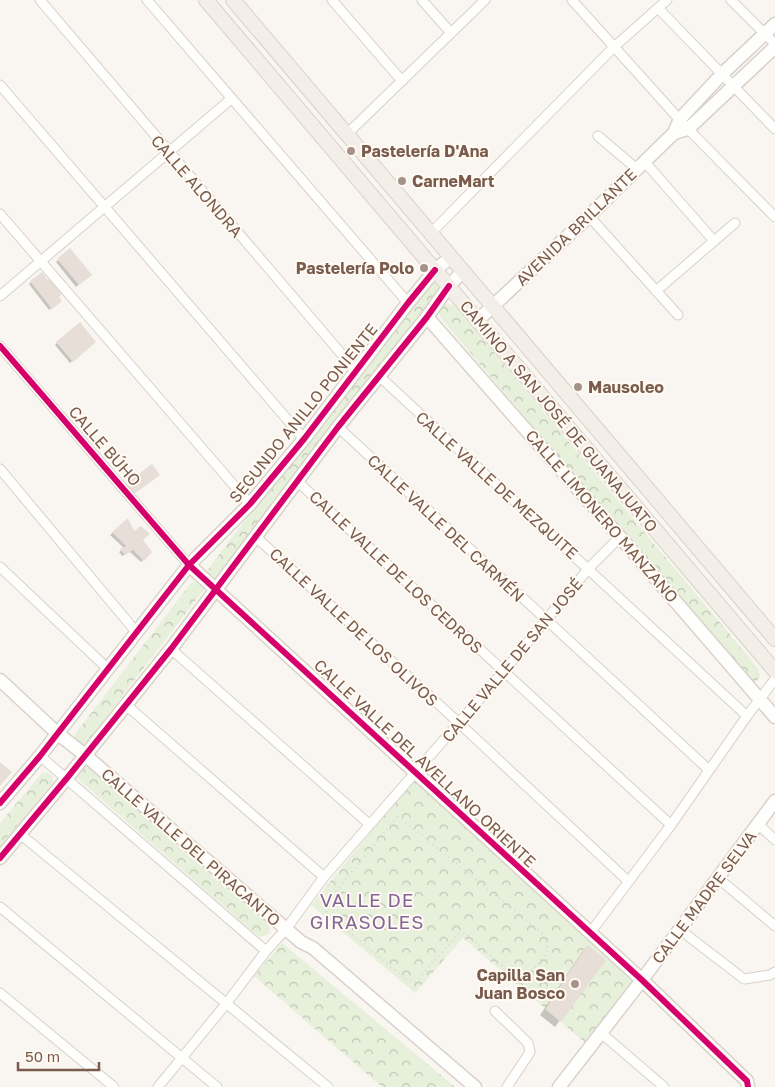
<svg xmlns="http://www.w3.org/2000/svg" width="775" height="1087" font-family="'Golos Text',sans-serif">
<defs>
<pattern id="forest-crowns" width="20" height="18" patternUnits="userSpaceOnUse" patternTransform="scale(1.25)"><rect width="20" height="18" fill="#e7f0db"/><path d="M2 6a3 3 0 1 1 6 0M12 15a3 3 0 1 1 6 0" fill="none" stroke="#c0c6b4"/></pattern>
</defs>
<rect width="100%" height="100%" fill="#f9f5f0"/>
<g fill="url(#forest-crowns)">
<path d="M 434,280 L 438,284 L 441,290 L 215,580 L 207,572 L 211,565 L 417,295 Z"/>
<path d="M 445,304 L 454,305 L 461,313 L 758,668 L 760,676 L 757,681 L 754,682 L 688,609 L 440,317 L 439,311 Z"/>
<path d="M 196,581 L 201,583 L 204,588 L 202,592 L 87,742 L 83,745 L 77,743 L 74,739 L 75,734 L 191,583 Z"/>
<path d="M 84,764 L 90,765 L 137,809 L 266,920 L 270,929 L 269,934 L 260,937 L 251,930 L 78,779 L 77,772 Z"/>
<path d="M 42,773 L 48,773 L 52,776 L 53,782 L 0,846 L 0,823 Z"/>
<path d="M 414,779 L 638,980 L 588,1045 L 463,938 L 415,993 L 311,905 Z"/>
<path d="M 282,943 L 455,1087 L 382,1087 L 254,976 Z"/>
</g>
<g fill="#0003">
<path d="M 58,260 L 88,277 L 76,287 L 56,262 Z"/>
<path d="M 31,282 L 48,282 L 57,297 L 58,303 L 49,310 L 29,284 Z"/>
<path d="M 57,343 L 92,344 L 70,363 L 55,345 Z"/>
<path d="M 127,520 L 134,532 L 151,552 L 141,562 L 130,552 L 122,556 L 119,552 L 124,548 L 110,535 Z"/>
<path d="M 588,946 L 604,960 L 555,1027 L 540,1015 L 582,952 Z"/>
</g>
<g fill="#e6ded7">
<path d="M 70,248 L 92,275 L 79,285 L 57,259 Z"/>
<path d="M 42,272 L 48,280 L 51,278 L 63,293 L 59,297 L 62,301 L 52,309 L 30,281 Z"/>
<path d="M 80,322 L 96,342 L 73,362 L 56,342 Z"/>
<path d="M 152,464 L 160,475 L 134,494 L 126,484 Z"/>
<path d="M 128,518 L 134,531 L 141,526 L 150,534 L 143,540 L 152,552 L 144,561 L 133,550 L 125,555 L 120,549 L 126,546 L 112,532 Z"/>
<path d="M 0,762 L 12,772 L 0,786 Z"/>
<path d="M 587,945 L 606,960 L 561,1022 L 545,1009 Z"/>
</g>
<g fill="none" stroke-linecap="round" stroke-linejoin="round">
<defs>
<g id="street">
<path d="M 40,0 L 356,371"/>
<path d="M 147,0 L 408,303"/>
<path d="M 332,0 L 402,81"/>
<path d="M 422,0 L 451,33"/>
<path d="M 572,0 L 688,129 L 775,217"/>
<path d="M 731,0 L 775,44"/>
<path d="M 659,9 L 775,129"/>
<path d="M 0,85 L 304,439"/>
<path d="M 347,134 L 485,0"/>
<path d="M 598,136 L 637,169"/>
<path d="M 644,161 L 714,241"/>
<path d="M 0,214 L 250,504"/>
<path d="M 589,216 L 678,315"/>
<path d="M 431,233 L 614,47 L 667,0"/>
<path d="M 656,291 L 735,223"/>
<path d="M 0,296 L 231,99"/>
<path d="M 0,346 L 189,565"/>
<path d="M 379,376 L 747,716"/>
<path d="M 338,427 L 709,770"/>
<path d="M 0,469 L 137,633"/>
<path d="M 297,481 L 671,825"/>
<path d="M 256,537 L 459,723 L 628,881"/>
<path d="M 0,567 L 108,669"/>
<path d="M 171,649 L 369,824"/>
<path d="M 125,704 L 324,877"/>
<path d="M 40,756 L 266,951"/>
<path d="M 758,824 L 775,840"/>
<path d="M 20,834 L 328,1087"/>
<path d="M 718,878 L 775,926"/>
<path d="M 0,907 L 217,1087"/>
<path d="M 679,929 L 744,979 L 770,975 L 775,972"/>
<path d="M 590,933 L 671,825 L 747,716 L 775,679"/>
<path d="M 0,993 L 114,1087"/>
<path d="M 495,1011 L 528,1043 L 530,1052 L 507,1087"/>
<path d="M 600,1032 L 664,1087"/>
<path d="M 158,1087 L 226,1004 L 266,951 L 286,929 L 324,877 L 504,671 L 589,568 L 620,537"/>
</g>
<g id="secondary">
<path d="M 674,133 L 688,129 L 775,47"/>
<path d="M 427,317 L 620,537 L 775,717"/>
<path d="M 478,320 L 589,216 L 637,169 L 674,133 L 680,119 L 722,74 L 775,24"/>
<path d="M 189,565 L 642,980 L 747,1081 L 748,1087"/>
<path d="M 0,680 L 57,733 L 85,755 L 301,942 L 313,948 L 475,1087"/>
<path d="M 0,803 L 40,756 L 189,565 L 250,504 L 304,439 L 408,303 L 435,270 L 451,257"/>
<path d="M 0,858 L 67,778 L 171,649 L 338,427 L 427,317 L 449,286 L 463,271"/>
<path d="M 559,1087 L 642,980 L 775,801"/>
</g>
<g id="primary">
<path d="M 206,0 L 775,671"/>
<path d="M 233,0 L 775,639"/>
</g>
</defs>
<use href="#street" stroke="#d7d1cb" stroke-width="11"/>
<use href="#secondary" stroke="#d9d2cb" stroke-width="15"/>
<use href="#primary" stroke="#dad1cc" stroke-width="16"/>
<path stroke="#dcd5d0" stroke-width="2" stroke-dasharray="1 4" stroke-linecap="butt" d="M 398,816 L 542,933 L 548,944 L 546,954 L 524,981 L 514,976 L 465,933 L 458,934 L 416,982 L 408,981 L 330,916 L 325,910 L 326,903 Z"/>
<use href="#street" stroke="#fefefd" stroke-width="9"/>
<use href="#secondary" stroke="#fefefd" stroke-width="12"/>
<use href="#primary" stroke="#f3eee8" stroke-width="14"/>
<defs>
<g id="cycleway">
<path d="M 0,346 L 189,565 L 642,980 L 747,1081 L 748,1087"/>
<path d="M 0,803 L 40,756 L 189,565 L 250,504 L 304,439 L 408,303 L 435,270"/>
<path d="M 0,858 L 67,778 L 171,649 L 338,427 L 427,317 L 449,286"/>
</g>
</defs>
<use href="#cycleway" stroke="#fffaf3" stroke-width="9"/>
<use href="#cycleway" stroke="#d6006c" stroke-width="6"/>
</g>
<g fill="#a69286" stroke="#fffaf3" stroke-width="2">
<circle cx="351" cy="151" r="5"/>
<circle cx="402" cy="181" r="5"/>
<circle cx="424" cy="268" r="5"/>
<circle cx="578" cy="387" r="5"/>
<circle cx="575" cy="984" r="5"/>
</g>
<g text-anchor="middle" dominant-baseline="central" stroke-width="4" stroke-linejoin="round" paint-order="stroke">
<g font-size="16" font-weight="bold" fill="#7a5c4d" stroke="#fffaf3" text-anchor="start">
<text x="361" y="151">Pastelería D'Ana</text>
<text x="412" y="181">CarneMart</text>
<text x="414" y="268" text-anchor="end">Pastelería Polo</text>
<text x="588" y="387">Mausoleo</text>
<text x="565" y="975" text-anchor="end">Capilla San<tspan x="565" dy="18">Juan Bosco</tspan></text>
</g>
<g font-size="16" fill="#7a5c4d" stroke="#fffaf3">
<text transform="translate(197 186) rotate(49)">CALLE ALONDRA</text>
<text transform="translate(576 227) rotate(-44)">AVENIDA BRILLANTE</text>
<text transform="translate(303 413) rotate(-51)">SEGUNDO ANILLO PONIENTE</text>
<text transform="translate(559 416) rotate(50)">CAMINO A SAN JOSÉ DE GUANAJUATO</text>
<text transform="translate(105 446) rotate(49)">CALLE BÚHO</text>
<text transform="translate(497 485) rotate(42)">CALLE VALLE DE MEZQUITE</text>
<text transform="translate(602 516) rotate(49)">CALLE LIMONERO MANZANO</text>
<text transform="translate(446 528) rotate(43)">CALLE VALLE DEL CARMÉN</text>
<text transform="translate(396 572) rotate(43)">CALLE VALLE DE LOS CEDROS</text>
<text transform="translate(354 627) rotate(43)">CALLE VALLE DE LOS OLIVOS</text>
<text transform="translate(512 660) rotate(-50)">CALLE VALLE DE SAN JOSÉ</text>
<text transform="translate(425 763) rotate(43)">CALLE VALLE DEL AVELLANO ORIENTE</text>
<text transform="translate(191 847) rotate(41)">CALLE VALLE DEL PIRACANTO</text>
<text transform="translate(704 897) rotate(-53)">CALLE MADRE SELVA</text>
</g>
<g font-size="19" letter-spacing="1" fill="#846695" stroke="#fffaf3">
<text x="367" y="899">VALLE DE<tspan x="367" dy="22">GIRASOLES</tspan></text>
</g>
</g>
<path d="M18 1062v8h81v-8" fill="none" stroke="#7a5c4d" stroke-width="2.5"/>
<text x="25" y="1062" font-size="15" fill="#7a5c4d" stroke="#fffaf3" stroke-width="4" paint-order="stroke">50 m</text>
</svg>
